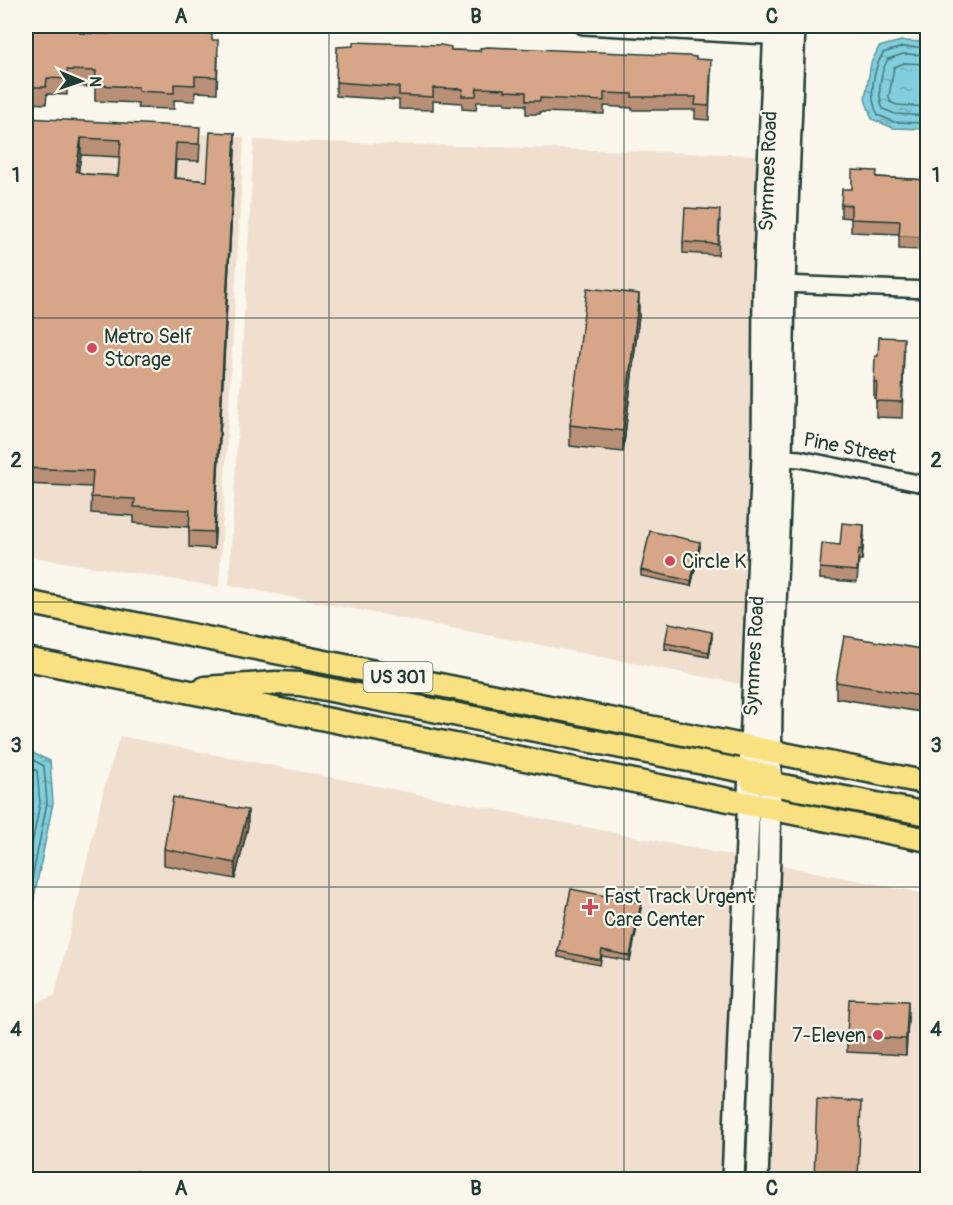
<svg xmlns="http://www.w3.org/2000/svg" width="953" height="1205" font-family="Pangolin,sans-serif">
<defs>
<pattern id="water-ripples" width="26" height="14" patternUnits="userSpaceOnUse" patternTransform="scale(1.5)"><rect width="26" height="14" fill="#81cfde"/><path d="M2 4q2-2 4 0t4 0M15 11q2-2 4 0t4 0" fill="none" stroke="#69a9b5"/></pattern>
</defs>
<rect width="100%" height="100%" fill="#fbf7ec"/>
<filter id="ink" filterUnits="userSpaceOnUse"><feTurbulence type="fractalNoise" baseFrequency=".0167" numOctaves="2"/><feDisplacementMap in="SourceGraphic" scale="12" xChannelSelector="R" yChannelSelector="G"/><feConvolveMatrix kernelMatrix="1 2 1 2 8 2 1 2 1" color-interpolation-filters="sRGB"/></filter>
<g filter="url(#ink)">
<g fill="#f0dfce">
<path d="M 26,122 L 244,137 L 219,587 L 26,556 Z"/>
<path d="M 254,140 L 761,155 L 753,301 L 754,412 L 741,684 L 229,585 Z"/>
<path d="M 120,736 L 734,856 L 722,1179 L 26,1180 L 26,1066 L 37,1003 L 55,995 L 104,788 Z"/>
<path d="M 779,865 L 927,894 L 927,1179 L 767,1180 Z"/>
</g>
<g fill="url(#water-ripples)" stroke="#5a959a" stroke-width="1.5">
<path d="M 901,41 L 927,42 L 927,129 L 893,128 L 872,119 L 865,99 L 871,63 L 879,47 Z"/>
<path d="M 26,750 L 50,761 L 53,803 L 26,937 Z"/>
</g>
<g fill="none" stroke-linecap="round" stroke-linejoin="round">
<g stroke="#467778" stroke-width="1.5">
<path d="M 928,47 L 902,47 L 883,53 C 873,70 868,97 878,115 L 894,122 L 928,123"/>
<path d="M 928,55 L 903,54 L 888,59 C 880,73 877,94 883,109 L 895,114 L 928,116"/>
<path d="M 928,64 L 904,63 L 894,67 L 889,96 L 890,102 L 897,105 L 928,107"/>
<path d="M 26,756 L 44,766 L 47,803 L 26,910"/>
<path d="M 26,764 L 37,771 L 40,803 L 26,875"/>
</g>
<defs>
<g id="street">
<path d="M 583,26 L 784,37"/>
<path d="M 784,284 L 928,290"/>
<path d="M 771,457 L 800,459 L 928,485"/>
</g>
<g id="secondary">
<path d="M 733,1180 L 763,456 L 764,283 L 775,26"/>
<path d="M 757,1180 L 769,856 L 771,705 L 781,457 L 784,284 L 794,26"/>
</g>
<g id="primary">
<path d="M 26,602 L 928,783"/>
<path d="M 26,659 L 928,840"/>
<path d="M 205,688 L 276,683 L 300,684 L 770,776"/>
<path d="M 752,780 L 928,814"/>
</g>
</defs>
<use href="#street" stroke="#1f3d34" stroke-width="20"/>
<use href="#secondary" stroke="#1f3d34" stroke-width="26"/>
<use href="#primary" stroke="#1f3d34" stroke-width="27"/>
<use href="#street" stroke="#fbf7ec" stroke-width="15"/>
<use href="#secondary" stroke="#fbf7ec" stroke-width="21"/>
<use href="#primary" stroke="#f9e181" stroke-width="22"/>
</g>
<g fill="#b98f76" stroke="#1f3d34" stroke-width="1.5" fill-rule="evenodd">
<path d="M 26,26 L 75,29 L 80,33 L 212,40 L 218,56 L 217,93 L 195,92 L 195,101 L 174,100 L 174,109 L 138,108 L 138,103 L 95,101 L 95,87 L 67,86 L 67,95 L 47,94 L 46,104 L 26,103 Z"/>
<path d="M 451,50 L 696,59 L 711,73 L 709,120 L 695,119 L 695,110 L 632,110 L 632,108 L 604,106 L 604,114 L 540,112 L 540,114 L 526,114 L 526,105 L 505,104 L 505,102 L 477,102 L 476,110 L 462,109 L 462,103 L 433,101 L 433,110 L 399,109 L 399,100 L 336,96 L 336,82 Z"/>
<path d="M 26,118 L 200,144 L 199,161 L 176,160 L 175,178 L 207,181 L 235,149 L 214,549 L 189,547 L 189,527 L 134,523 L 134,516 L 91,513 L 92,487 L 26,484 ZM 81,155 L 120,157 L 118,176 L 84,174 L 78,172 Z"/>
<path d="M 877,177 L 927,180 L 927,240 L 924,240 L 924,250 L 899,249 L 899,234 L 851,232 L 851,218 L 841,217 L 841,204 L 852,189 Z"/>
<path d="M 720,220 L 718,255 L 683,253 L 683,242 Z"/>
<path d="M 639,315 L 623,452 L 570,446 L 570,425 Z"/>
<path d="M 904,354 L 902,418 L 876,417 L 876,399 L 874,398 L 874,382 Z"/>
<path d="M 864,536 L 862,560 L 859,560 L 857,582 L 820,579 L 820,568 L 840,545 Z"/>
<path d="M 700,547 L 691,586 L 641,576 L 641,570 Z"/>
<path d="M 712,637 L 709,657 L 665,649 L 665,643 Z"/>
<path d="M 927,650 L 927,713 L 836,698 L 836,682 Z"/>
<path d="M 248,826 L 235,879 L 164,865 L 164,849 Z"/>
<path d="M 641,908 L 630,961 L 602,956 L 600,965 L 558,957 L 558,951 Z"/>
<path d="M 908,1017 L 906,1055 L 847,1052 L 847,1036 Z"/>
</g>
<g fill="#967460" stroke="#1f3d34" stroke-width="1.5">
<path d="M 235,133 L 235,149 L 214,549 L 214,532 Z"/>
<path d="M 81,138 L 81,155 L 76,188 L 76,171 Z"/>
<path d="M 639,294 L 639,315 L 623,452 L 623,431 Z"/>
<path d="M 864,525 L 864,536 L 862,560 L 862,549 Z"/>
<path d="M 700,542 L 700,547 L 691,586 L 691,581 Z"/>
<path d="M 712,632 L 712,637 L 709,657 L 709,652 Z"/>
<path d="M 248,810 L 248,826 L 235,879 L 235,863 Z"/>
<path d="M 641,903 L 641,908 L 630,961 L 630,956 Z"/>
<path d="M 908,1001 L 908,1017 L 906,1055 L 906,1039 Z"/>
</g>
<g fill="#d7a689" stroke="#1f3d34" stroke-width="1.5" fill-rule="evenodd">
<path d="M 26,26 L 75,27 L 75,29 L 80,29 L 80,33 L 109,34 L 114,33 L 114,29 L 202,33 L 212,34 L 212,40 L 218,40 L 217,77 L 195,76 L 195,85 L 174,84 L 174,93 L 138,91 L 138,87 L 95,85 L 96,71 L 67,70 L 67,79 L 47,78 L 46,87 L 26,87 Z"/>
<path d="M 353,42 L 441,45 L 451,47 L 451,50 L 480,51 L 480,48 L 488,47 L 688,56 L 696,57 L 696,59 L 711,60 L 709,106 L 695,105 L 696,97 L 632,97 L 632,94 L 604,93 L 604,101 L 540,98 L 540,101 L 526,101 L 526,92 L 505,91 L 505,89 L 477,88 L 476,96 L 462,96 L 463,89 L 433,88 L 433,97 L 399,95 L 399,87 L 336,82 L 337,47 L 353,46 Z"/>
<path d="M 26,118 L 200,127 L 199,144 L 176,143 L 174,178 L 207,181 L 210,132 L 235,133 L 214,532 L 189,531 L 190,510 L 134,507 L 135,499 L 91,497 L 93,471 L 26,468 ZM 81,138 L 121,140 L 118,176 L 84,174 L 76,171 Z"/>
<path d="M 852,170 L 877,171 L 876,177 L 927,180 L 927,227 L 924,227 L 924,237 L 899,236 L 900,221 L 851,219 L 851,205 L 841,204 L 842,189 L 852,189 Z"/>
<path d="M 685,208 L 720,210 L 718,244 L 683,242 Z"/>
<path d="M 587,288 L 639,294 L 623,431 L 570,425 Z"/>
<path d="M 879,337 L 904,338 L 902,402 L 876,401 L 877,382 L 874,382 L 875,356 L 878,356 Z"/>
<path d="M 842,523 L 864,525 L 862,549 L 859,549 L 857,571 L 820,568 L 822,543 L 840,545 Z"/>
<path d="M 650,531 L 700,542 L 691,581 L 641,570 Z"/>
<path d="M 669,623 L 712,632 L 709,652 L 665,643 Z"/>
<path d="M 844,636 L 927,650 L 927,697 L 836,682 Z"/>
<path d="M 173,797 L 248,810 L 235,863 L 164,849 Z"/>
<path d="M 571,889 L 641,903 L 630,956 L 602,950 L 600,960 L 558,951 Z"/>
<path d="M 849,999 L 908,1001 L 906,1039 L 847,1036 Z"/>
<path d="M 817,1098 L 861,1102 L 858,1179 L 814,1179 Z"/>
<path d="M 136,1171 L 177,1179 L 135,1179 Z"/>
</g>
</g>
<path fill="none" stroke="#1f3d34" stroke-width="1.5" stroke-opacity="0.55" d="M 329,26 L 329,1180M 624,26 L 624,1180M 26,318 L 928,318M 26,602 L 928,602M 26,887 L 928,887"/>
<g fill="#d1495b" stroke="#fbf7ec" stroke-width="2">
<circle cx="92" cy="348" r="6"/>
<circle cx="670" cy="561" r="6"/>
<path d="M587 898h6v6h6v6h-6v6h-6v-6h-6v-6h6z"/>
<circle cx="878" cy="1035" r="6"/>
</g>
<g text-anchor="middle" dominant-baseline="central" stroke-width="4.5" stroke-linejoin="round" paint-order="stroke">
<rect fill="#fbf7ec" stroke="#61756b" stroke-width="1.5" x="363.5" y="662" width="69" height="30" rx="4.5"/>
<g font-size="18" font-weight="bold" fill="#1f3d34">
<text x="398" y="677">US 301</text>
</g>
<g font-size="20" fill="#1f3d34" stroke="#fbf7ec">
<text transform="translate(768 171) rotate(-88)">Symmes Road</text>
<text transform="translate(850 448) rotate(11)">Pine Street</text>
<text transform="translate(754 656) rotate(-87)">Symmes Road</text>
</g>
<g font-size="20" fill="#1f3d34" stroke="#fbf7ec" text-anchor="start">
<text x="104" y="336">Metro Self<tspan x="104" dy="23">Storage</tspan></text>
<text x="682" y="561">Circle K</text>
<text x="604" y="896">Fast Track Urgent<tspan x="604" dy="23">Care Center</tspan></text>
<text x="866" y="1035" text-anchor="end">7-Eleven</text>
</g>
</g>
<rect width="953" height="1205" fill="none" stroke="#fbf7ec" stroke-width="66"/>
<g transform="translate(81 81) rotate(92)" stroke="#fbf7ec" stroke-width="4.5" paint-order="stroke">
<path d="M0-4.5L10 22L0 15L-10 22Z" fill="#1f3d34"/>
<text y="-9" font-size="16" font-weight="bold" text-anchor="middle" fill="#1f3d34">N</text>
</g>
<rect x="33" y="33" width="887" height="1139" fill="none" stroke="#1f3d34" stroke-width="2"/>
<g font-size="20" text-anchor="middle" font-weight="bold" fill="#1f3d34">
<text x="181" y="23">A</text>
<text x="476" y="23">B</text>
<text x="772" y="23">C</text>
<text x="16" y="182">1</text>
<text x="936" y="182">1</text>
<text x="16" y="467">2</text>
<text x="936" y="467">2</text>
<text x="16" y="752">3</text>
<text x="936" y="752">3</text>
<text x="16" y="1036">4</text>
<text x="936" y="1036">4</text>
<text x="181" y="1195">A</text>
<text x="476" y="1195">B</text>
<text x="772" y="1195">C</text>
</g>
</svg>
